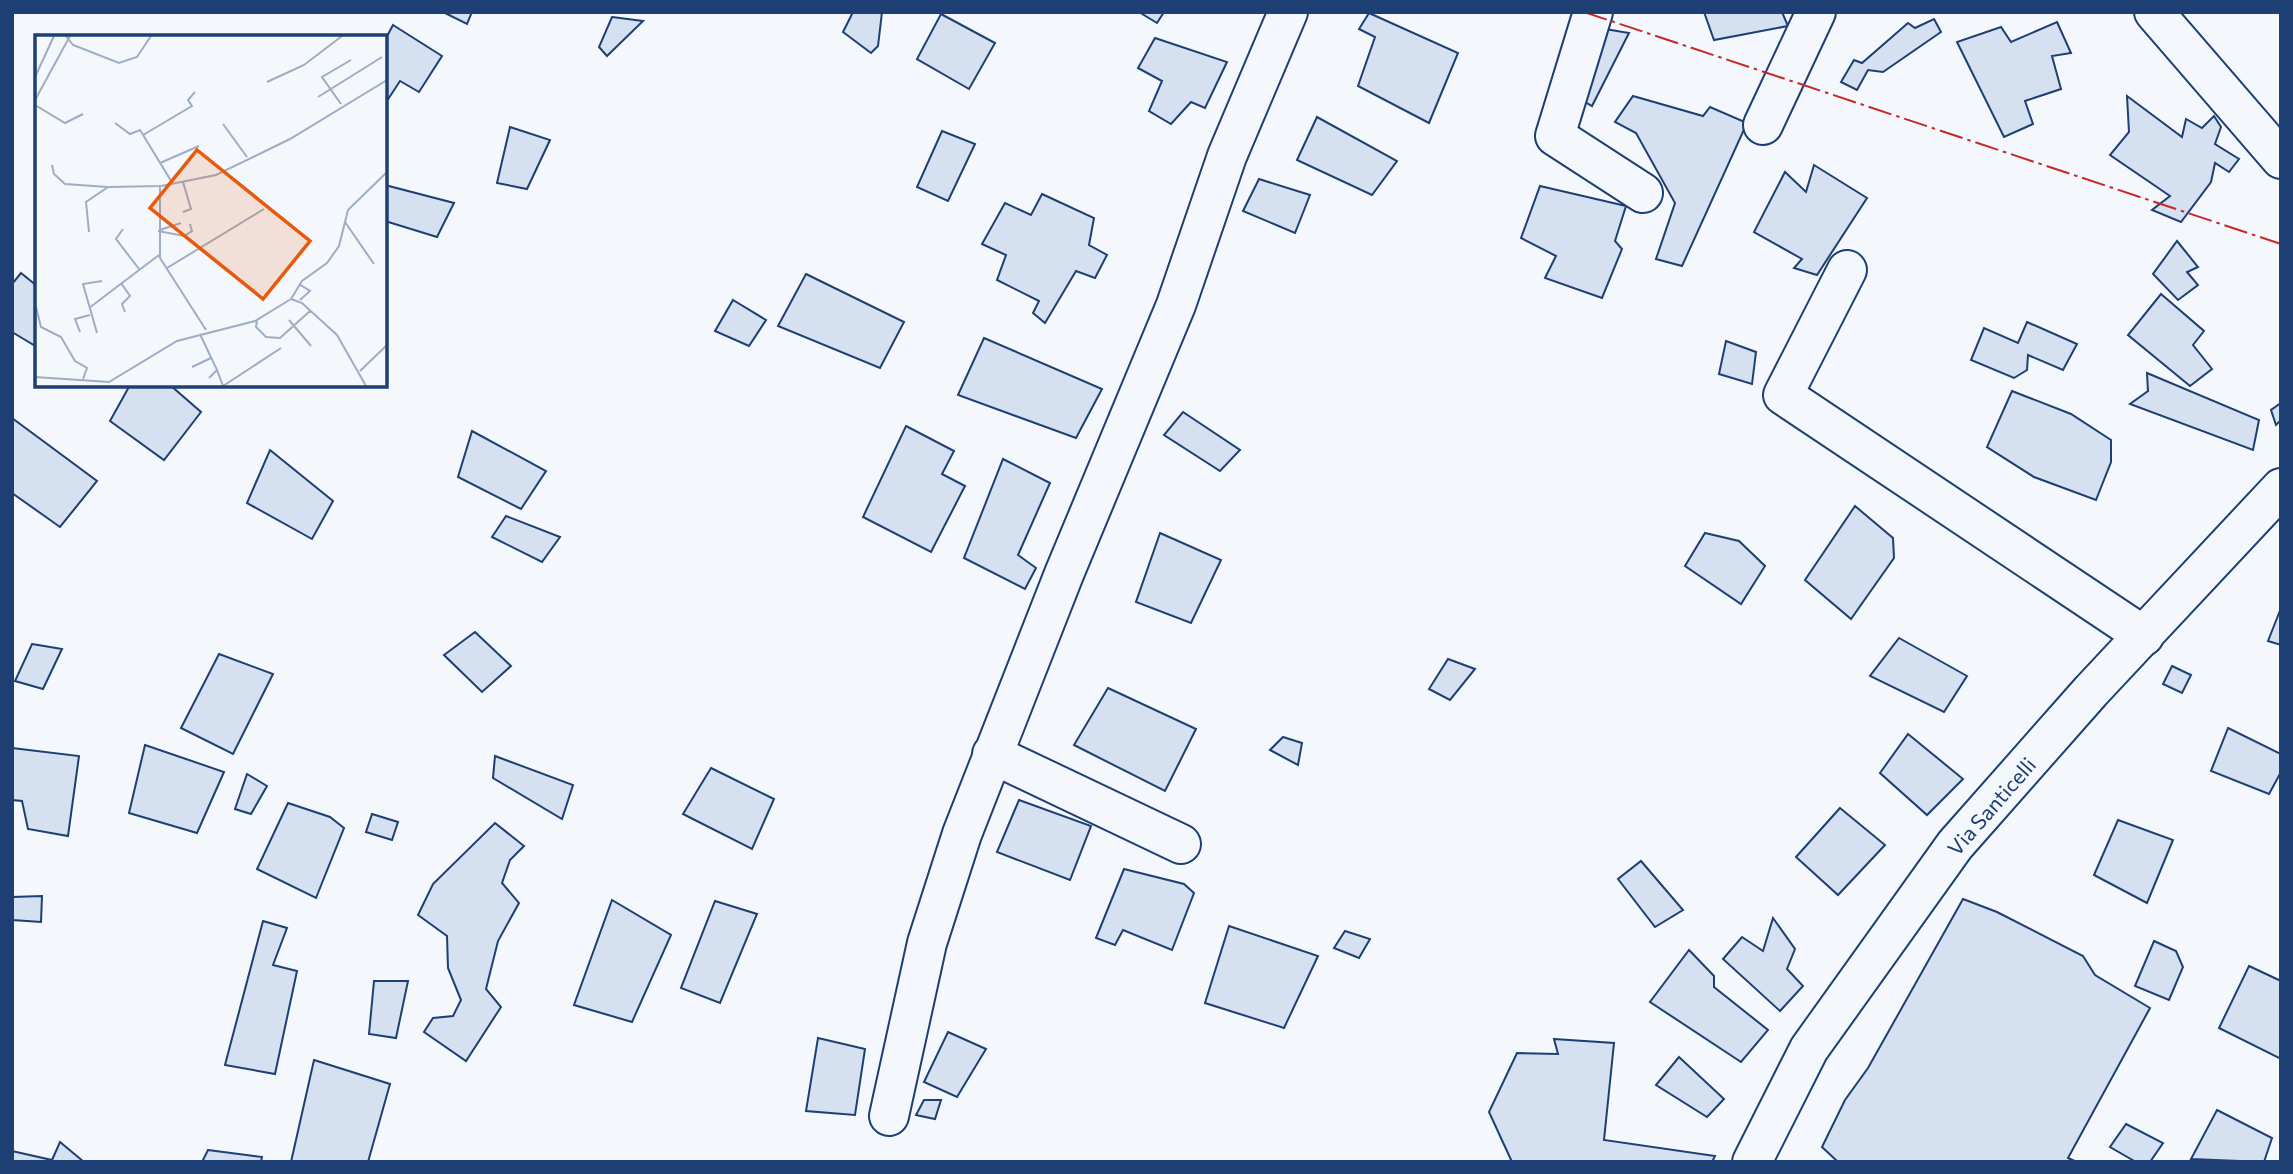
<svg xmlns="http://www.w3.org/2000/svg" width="2293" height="1174" font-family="Commissioner,sans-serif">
<rect width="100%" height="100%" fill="#f4f7fb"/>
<g fill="#d5e0f0" stroke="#1d3f73" stroke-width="2">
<path d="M 443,12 L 472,12 L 467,24 Z"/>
<path d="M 853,12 L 882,12 L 878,46 L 871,53 L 843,32 Z"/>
<path d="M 1139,12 L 1164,12 L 1157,23 Z"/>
<path d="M 1704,12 L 1782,12 L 1788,26 L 1714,40 Z"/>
<path d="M 1369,13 L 1458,53 L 1429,123 L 1358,86 L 1375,37 L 1359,29 Z"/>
<path d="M 941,14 L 995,43 L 969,89 L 917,59 Z"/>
<path d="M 612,17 L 643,21 L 607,56 L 599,47 Z"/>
<path d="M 1934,19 L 1941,32 L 1883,72 L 1868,70 L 1857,90 L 1841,82 L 1854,60 L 1862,63 L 1908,23 L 1915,28 Z"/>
<path d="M 2057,22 L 2071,53 L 2052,56 L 2061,89 L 2025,101 L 2033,124 L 2004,137 L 1957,42 L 2001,27 L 2011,42 Z"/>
<path d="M 393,25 L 442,56 L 419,92 L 400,81 L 385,104 L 385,40 Z"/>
<path d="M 1599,28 L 1629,33 L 1592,106 L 1573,95 Z"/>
<path d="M 1155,38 L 1227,62 L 1205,108 L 1191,102 L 1171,124 L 1149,111 L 1162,81 L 1138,68 Z"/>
<path d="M 1633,96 L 1703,116 L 1710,107 L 1747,123 L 1682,266 L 1656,259 L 1675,203 L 1636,133 L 1615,122 Z"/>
<path d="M 2127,96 L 2182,137 L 2186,119 L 2202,128 L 2214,116 L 2221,127 L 2215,144 L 2239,159 L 2229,172 L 2215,163 L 2211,182 L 2181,222 L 2152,210 L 2170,196 L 2110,155 L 2129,132 Z"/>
<path d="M 1317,117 L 1397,161 L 1372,195 L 1297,160 Z"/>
<path d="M 510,127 L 550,140 L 527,189 L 497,183 Z"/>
<path d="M 942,131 L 975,144 L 948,201 L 917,187 Z"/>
<path d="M 1814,165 L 1867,198 L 1817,275 L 1794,268 L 1802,259 L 1754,232 L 1785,172 L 1806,192 Z"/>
<path d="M 1259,179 L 1310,195 L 1295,233 L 1243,211 Z"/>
<path d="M 385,185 L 454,203 L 437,237 L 385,221 Z"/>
<path d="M 1540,186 L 1626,206 L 1615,241 L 1622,249 L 1602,298 L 1545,278 L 1556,256 L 1521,238 Z"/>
<path d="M 1042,194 L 1094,218 L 1089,245 L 1107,255 L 1095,278 L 1076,271 L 1045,323 L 1033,313 L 1039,301 L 997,280 L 1006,255 L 982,244 L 1005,203 L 1031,215 Z"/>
<path d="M 2177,241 L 2198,267 L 2187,272 L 2198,285 L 2178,300 L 2153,274 Z"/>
<path d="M 21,273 L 37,286 L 37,347 L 12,332 L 12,284 Z"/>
<path d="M 806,274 L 904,322 L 880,368 L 778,326 Z"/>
<path d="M 2161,294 L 2204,331 L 2193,345 L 2212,369 L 2190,386 L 2128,335 Z"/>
<path d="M 733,300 L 766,320 L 749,346 L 715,331 Z"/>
<path d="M 2027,322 L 2077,344 L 2063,370 L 2028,355 L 2027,370 L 2014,378 L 1971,360 L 1984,328 L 2018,343 Z"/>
<path d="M 984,338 L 1102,389 L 1076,438 L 958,395 Z"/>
<path d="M 1726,341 L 1756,352 L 1752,384 L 1719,374 Z"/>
<path d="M 2147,373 L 2259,420 L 2253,450 L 2130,404 L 2148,391 Z"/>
<path d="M 130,385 L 170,385 L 201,412 L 164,460 L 110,421 Z"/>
<path d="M 2012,391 L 2071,414 L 2111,440 L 2111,462 L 2096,500 L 2034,477 L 1987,447 Z"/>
<path d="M 2281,403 L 2281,420 L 2276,425 L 2271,410 Z"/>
<path d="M 1183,412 L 1240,450 L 1220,471 L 1164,435 Z"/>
<path d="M 12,418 L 97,481 L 60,527 L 12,493 Z"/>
<path d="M 906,426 L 954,451 L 942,474 L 965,486 L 931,552 L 863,517 Z"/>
<path d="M 472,431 L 546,471 L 521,509 L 458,477 Z"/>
<path d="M 270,450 L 333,501 L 312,539 L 247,503 Z"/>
<path d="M 1003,459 L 1050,483 L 1018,555 L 1036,568 L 1025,589 L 964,558 Z"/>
<path d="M 1855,506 L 1893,538 L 1894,558 L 1851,619 L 1805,580 Z"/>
<path d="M 506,516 L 560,537 L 542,562 L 492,537 Z"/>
<path d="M 1160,533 L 1221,560 L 1191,623 L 1136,602 Z"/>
<path d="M 1705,533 L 1739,541 L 1765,566 L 1741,604 L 1685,566 Z"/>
<path d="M 2281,608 L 2281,645 L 2268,641 Z"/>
<path d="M 475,632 L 511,666 L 482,692 L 444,655 Z"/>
<path d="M 1899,638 L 1967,676 L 1944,712 L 1870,676 Z"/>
<path d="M 32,644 L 62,649 L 43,689 L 15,681 Z"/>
<path d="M 219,654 L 273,674 L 233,754 L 181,728 Z"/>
<path d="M 1448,659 L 1475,669 L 1450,700 L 1429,689 Z"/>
<path d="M 2172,666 L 2191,675 L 2182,693 L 2163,684 Z"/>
<path d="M 1108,688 L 1196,729 L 1165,791 L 1074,745 Z"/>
<path d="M 2228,728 L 2281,754 L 2281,772 L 2269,794 L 2211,771 Z"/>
<path d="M 1908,734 L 1963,779 L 1927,815 L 1880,773 Z"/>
<path d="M 1283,737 L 1302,743 L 1298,765 L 1270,750 Z"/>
<path d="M 145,745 L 224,772 L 197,833 L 129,813 Z"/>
<path d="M 12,748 L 79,756 L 68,836 L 28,829 L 22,801 L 12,800 Z"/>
<path d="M 495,756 L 573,785 L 562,819 L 493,778 Z"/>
<path d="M 711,768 L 774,799 L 752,849 L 683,814 Z"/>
<path d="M 247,774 L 267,786 L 251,814 L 235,809 Z"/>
<path d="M 1019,800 L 1091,826 L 1070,880 L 997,852 Z"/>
<path d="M 288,803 L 330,817 L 344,828 L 316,898 L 257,869 Z"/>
<path d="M 1840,808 L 1885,845 L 1838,895 L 1796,857 Z"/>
<path d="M 372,814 L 398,822 L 392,840 L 366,832 Z"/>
<path d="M 2118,820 L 2173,840 L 2147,903 L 2094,875 Z"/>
<path d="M 495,823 L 524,846 L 510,860 L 502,883 L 519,903 L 498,941 L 486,989 L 501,1007 L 466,1061 L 424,1032 L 433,1018 L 453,1016 L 461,1000 L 448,968 L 447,936 L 418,915 L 433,884 Z"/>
<path d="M 1641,861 L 1683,910 L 1655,927 L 1618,879 Z"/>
<path d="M 1124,869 L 1184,884 L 1194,893 L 1172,950 L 1123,930 L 1115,945 L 1096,938 Z"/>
<path d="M 42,896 L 41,922 L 12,920 L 12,897 Z"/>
<path d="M 1963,899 L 1997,912 L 2083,956 L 2095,975 L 2150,1008 L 2068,1158 L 2077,1162 L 1838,1162 L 1822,1147 L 1845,1100 L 1868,1068 Z"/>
<path d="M 612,900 L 671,935 L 632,1022 L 574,1005 Z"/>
<path d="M 715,901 L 757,914 L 720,1003 L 681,988 Z"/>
<path d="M 1773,918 L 1795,949 L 1787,969 L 1803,986 L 1780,1011 L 1723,959 L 1742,937 L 1763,951 Z"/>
<path d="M 263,921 L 287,928 L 273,965 L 297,971 L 275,1074 L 225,1065 Z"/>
<path d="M 1229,926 L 1318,956 L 1284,1028 L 1205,1003 Z"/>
<path d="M 1345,931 L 1370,939 L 1359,958 L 1334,948 Z"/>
<path d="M 2154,941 L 2176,951 L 2183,967 L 2169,1000 L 2135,986 Z"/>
<path d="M 1689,950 L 1714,976 L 1714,987 L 1768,1030 L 1741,1062 L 1650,1002 Z"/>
<path d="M 2249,966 L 2281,981 L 2281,1059 L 2219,1028 Z"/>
<path d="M 374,981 L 408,981 L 396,1038 L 369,1034 Z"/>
<path d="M 948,1032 L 986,1049 L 957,1097 L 924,1082 Z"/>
<path d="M 818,1038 L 865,1049 L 855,1115 L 806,1111 Z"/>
<path d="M 1554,1039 L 1614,1043 L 1604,1140 L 1715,1156 L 1712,1162 L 1512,1162 L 1489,1112 L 1517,1053 L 1558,1054 Z"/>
<path d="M 1679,1057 L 1724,1099 L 1707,1117 L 1656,1085 Z"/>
<path d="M 314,1060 L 390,1084 L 368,1162 L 291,1162 Z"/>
<path d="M 924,1100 L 941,1100 L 935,1119 L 916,1115 Z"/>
<path d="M 2217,1110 L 2272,1138 L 2264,1162 L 2191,1159 Z"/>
<path d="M 2126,1124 L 2163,1143 L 2150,1162 L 2136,1162 L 2110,1147 Z"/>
<path d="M 60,1142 L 84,1162 L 12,1162 L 12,1151 L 52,1160 Z"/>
<path d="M 208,1150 L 262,1157 L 261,1162 L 202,1162 Z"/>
</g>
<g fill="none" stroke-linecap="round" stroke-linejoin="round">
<defs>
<g id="minor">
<path d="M 1593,12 L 1555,136 L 1643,193"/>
<path d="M 2154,12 L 2281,159"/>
<path d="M 1763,125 L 1816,12"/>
<path d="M 1847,270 L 1783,395 L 2144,636"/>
<path d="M 992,754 L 1181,844"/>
<path d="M 889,1116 L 927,943 L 962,834 L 1064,574 L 1176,305 L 1227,156 L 1288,12"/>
<path d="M 1752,1162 L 1809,1049 L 1955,845 L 2091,691 L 2281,488"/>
</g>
</defs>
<use href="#minor" stroke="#1d3f73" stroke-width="42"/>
<use href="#minor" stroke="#f4f7fb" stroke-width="38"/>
<path stroke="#c62828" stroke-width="2" stroke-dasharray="24 5 3.5 5" stroke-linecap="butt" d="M 1584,12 L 2281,244"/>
</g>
<g text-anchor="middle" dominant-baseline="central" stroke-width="5" stroke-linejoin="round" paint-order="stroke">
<g font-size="21" fill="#1d3f73" stroke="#f4f7fb">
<text transform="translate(1991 806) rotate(-49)">Via Santicelli</text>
</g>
</g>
<g transform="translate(35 35)">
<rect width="352" height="352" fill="#f4f7fb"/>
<path fill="none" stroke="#9eadc5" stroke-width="2" d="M 31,1 L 38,10 L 84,28 L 102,22 L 116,1M 0,42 L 19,1M 232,47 L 269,30 L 307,1M 283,62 L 347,22M 0,65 L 35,1M 306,69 L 287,42 L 316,25M 0,70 L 30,88 L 48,79M 80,88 L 95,99 L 105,95 L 138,149M 188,89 L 212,122M 108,100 L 157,71 L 153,65 L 160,57M 125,128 L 164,111M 17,130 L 19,139 L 30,149 L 73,152 L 51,167 L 54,197M 148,147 L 156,174 L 148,177M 125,151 L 125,223 L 171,295M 73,152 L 126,151 L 181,140 L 255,104 L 352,45M 310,187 L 339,229M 88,194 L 81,204 L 104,234M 125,195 L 146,188M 123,196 L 149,201 L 157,196 L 155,189M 132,233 L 229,174M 86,248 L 95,261 L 87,269 L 90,277M 264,249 L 275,256 L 265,265M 256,264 L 267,246 L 292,228 L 304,211 L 313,175 L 352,137M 256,264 L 267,268 L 302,300 L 331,351M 1,272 L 6,292 L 26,302 L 40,326 L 52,333 L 48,344M 54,273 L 124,220M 222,285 L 221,292 L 231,302 L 245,303 L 275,276M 254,285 L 276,311M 45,297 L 40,284 L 55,280M 62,298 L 48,249 L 67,246M 165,299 L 182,335 L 174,343M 157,332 L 176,323M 182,335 L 188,351 L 246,313M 325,336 L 352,310M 0,342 L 74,347 L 142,306 L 220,286 L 256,264"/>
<path fill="#e8590c" fill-opacity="0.15" stroke="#e8590c" stroke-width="3.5" d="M 162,115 L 275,206 L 228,264 L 115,173 Z"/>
<rect width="352" height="352" fill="none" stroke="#1d3f73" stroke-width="3.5"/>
</g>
<rect width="2293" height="1174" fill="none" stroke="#1d3f73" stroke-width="28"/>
</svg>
